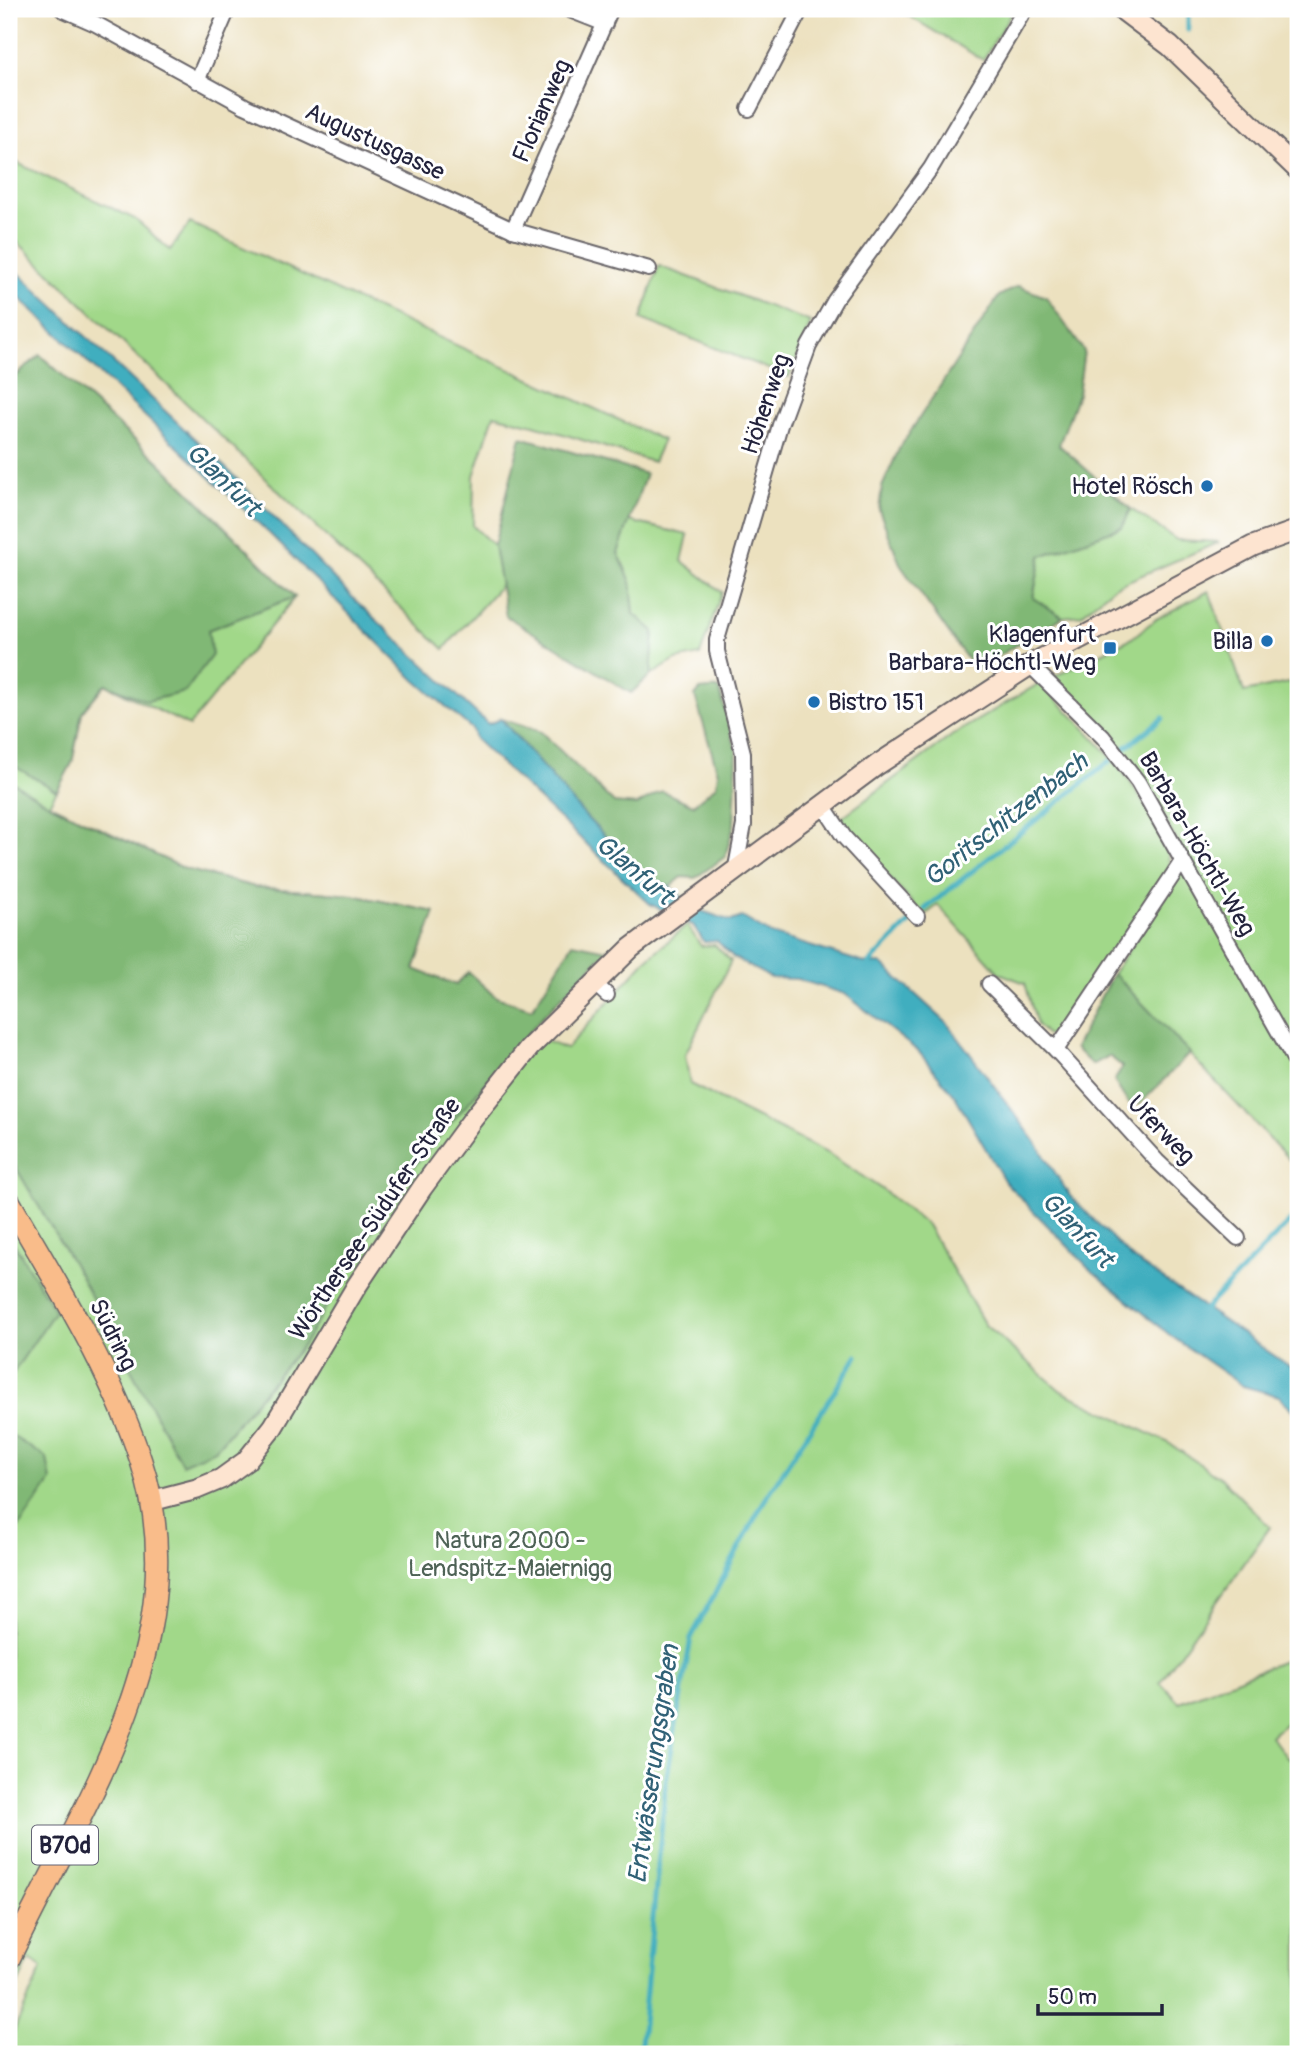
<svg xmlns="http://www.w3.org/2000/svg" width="1307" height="2063" font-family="Pangolin,sans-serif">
<rect width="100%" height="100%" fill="#fff"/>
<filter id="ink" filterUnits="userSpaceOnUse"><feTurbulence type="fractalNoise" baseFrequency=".0143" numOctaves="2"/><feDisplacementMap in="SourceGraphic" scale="14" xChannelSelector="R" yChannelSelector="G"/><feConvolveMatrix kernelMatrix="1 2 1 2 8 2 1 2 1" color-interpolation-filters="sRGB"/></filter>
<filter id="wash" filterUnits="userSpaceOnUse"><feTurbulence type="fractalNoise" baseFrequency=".00686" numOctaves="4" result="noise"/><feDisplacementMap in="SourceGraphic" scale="28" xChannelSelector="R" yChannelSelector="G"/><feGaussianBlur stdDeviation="1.57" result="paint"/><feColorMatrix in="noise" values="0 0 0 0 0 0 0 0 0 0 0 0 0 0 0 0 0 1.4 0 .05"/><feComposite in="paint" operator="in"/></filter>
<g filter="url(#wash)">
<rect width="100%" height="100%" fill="#ece1bf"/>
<g fill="#a1d889" stroke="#627d62" stroke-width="2">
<path d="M 897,9 L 1014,9 L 983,60 Z"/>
<path d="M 9,155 L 19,164 L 135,219 L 170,250 L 190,223 L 663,440 L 653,462 L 534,425 L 494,415 L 474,476 L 473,526 L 494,546 L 501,585 L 444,649 L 9,234 Z"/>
<path d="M 659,266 L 811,322 L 789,377 L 641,319 Z"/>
<path d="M 40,355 L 158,461 L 295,597 L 189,726 L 105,684 L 82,712 L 72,763 L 49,804 L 185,869 L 255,887 L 352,895 L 435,912 L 414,969 L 489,1019 L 566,1049 L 645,961 L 687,925 L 701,946 L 715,945 L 731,961 L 685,1055 L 690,1084 L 829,1154 L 880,1188 L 927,1225 L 985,1325 L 1061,1391 L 1167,1442 L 1222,1479 L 1270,1527 L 1160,1682 L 1179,1702 L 1289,1659 L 1298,1676 L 1298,1712 L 1271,1736 L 1288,1759 L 1298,1756 L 1298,2007 L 1295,2018 L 1298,2023 L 1298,2054 L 9,2054 L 9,2042 L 42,1968 L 30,1959 L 9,2002 L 9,1985 L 24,1954 L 9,1943 L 9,382 Z"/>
<path d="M 1131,509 L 1177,540 L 1219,542 L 1114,587 L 1081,615 L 1063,617 L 1033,599 L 1041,556 L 1122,527 Z"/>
<path d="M 629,521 L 688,535 L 682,561 L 722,592 L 700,655 L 676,660 L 651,675 L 654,631 L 634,614 L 631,582 L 618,553 Z"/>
<path d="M 1209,591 L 1244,692 L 1298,681 L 1298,1169 L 1113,973 L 1188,862 L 1129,756 L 1053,677 L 1132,638 L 1156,619 Z"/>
<path d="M 1040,683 C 1085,729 1123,762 1153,820 C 1162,838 1171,850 1169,870 L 1065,1025 L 1048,1036 L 1037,1025 L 1025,983 L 999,973 L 938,905 L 924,916 L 847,832 L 841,818 L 954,734 Z"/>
</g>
<g fill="#80b875" stroke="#516d58" stroke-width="2">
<path d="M 1018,286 L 1046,297 L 1084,351 L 1078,394 L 1059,445 L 1131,509 L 1122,527 L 1041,556 L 1033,598 L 1063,617 L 975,670 L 901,566 L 879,510 L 882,487 L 899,449 L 999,296 Z"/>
<path d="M 40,355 L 158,461 L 295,597 L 208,630 L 212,655 L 185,692 L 147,701 L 105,684 L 82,712 L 72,763 L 57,791 L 9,763 L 9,382 Z"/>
<path d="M 521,437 L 646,474 L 618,553 L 631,582 L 634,614 L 654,631 L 651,675 L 631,693 L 506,616 L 494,546 Z"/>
<path d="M 719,688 L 737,753 L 734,825 L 725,857 L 695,878 L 682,877 L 670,887 L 643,875 L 586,817 L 501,719 L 541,732 L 614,803 L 637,805 L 662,791 L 693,805 L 716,786 L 718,773 L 695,696 L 700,690 Z"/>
<path d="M 9,780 L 49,804 L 185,869 L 255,887 L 352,895 L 435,912 L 414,969 L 456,985 L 468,972 L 496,997 L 532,1009 L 573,943 L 608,950 L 543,1016 L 407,1174 L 303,1345 L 215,1450 L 182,1464 L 79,1274 L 9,1156 Z"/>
<path d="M 1113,973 L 1190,1053 L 1140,1104 L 1128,1103 L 1114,1081 L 1123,1067 L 1109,1056 L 1092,1065 L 1075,1048 Z"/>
<path d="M 9,1235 L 55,1311 L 9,1379 Z"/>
<path d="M 9,1434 L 47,1458 L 51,1481 L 19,1527 L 9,1529 Z"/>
</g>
<path fill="#41aebf" stroke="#32687d" stroke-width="2" d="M 9,264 L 231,473 L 355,600 L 488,724 L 501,719 L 586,817 L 643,875 L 670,887 L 699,910 L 731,921 L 742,917 L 771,934 L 868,964 L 881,963 L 948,1024 L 1035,1141 L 1070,1196 L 1132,1258 L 1298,1372 L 1298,1416 L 1279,1396 L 1243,1386 L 1171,1336 L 1090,1269 L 1005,1182 L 955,1096 L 919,1052 L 845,994 L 797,979 L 771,978 L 734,958 L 717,941 L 704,942 L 693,925 L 650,904 L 475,739 L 472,729 L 415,680 L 270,534 L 9,288 Z"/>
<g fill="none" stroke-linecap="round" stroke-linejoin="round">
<g stroke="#41aebf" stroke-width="5">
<path d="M 1188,30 L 1188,9"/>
<path d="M 1125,748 L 1163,718"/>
<path d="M 925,909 L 1110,761"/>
<path d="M 866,967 L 910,922"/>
<path d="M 1200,1314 L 1298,1213"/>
<path d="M 640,2054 L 666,1781 L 691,1638 L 763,1503 L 857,1356"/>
</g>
</g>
</g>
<g filter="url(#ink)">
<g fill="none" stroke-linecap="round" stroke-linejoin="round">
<defs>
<g id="street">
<path d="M 62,9 L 96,24 L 245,106 L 513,230 L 649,269"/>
<path d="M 567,9 L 605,24"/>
<path d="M 197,81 L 228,9"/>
<path d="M 749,109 L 801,9"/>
<path d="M 513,230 L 611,9"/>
<path d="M 1030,665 L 1103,737 L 1138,782 L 1298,1066"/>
<path d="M 822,804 L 844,837 L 917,916"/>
<path d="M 736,867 L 744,825 L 743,753 L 717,651 L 717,640 L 780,425 L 809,346 L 835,300 L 931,168 L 1025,9"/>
<path d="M 593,982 L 607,995"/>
<path d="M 989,984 L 1056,1050 L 1157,1161 L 1238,1238"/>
<path d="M 1056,1050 L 1181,863"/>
</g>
<g id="secondary">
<path d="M 1121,9 L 1170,46 L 1298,170"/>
<path d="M 151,1501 L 197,1489 L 221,1479 L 246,1461 L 273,1427 L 356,1287 L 422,1188 L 472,1120 L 529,1048 L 631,948 L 877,765 L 1030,665 L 1253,546 L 1298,530"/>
</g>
<path id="primary" d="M 9,1201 C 57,1285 111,1369 141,1461 C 200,1639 81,1806 9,1959"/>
</defs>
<use href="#street" stroke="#696569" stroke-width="18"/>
<use href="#secondary" stroke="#696569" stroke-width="23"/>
<use href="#primary" stroke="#696569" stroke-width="24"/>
<use href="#street" stroke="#fff" stroke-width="14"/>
<use href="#secondary" stroke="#fde4d0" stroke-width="19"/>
<use href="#primary" stroke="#f9bc8a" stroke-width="21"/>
</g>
</g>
<g fill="#1f6fb2" stroke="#fff" stroke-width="2.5">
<circle cx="1207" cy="486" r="7"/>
<circle cx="1267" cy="641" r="7"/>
<rect x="1103" y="641" width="14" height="14" rx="3.5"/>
<circle cx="814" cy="702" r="7"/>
</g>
<g text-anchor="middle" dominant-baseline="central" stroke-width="6" stroke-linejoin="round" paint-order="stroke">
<rect fill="#fff" stroke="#646476" stroke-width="2" x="32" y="1825.5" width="66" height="39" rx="5"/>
<g font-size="23" font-weight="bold" fill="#22223b">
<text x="65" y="1845">B70d</text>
</g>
<g font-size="24" fill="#22223b" stroke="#fff">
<text transform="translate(542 111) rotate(-66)">Florianweg</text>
<text transform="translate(375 142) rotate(25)">Augustusgasse</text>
<text transform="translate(766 404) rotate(-71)">Höhenweg</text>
<text transform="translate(1197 844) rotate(60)">Barbara-Höchtl-Weg</text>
<text transform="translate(1161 1130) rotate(46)">Uferweg</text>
<text transform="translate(375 1219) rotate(-56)">Wörthersee-Südufer-Straße</text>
<text transform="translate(113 1335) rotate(63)">Südring</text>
</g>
<g font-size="24" fill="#22223b" stroke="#fff" text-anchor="end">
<text x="1193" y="486">Hotel Rösch</text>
<text x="1096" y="634">Klagenfurt<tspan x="1096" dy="28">Barbara-Höchtl-Weg</tspan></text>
<text x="1253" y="641">Billa</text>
<text x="828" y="702" text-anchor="start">Bistro 151</text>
</g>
<g font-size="24" fill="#4e6256" stroke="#fff">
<text x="510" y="1540">Natura 2000 -<tspan x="510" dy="28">Lendspitz-Maiernigg</tspan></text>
</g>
<g font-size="26" font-style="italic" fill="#306176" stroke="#fff">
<text transform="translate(223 480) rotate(44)">Glanfurt</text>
<text transform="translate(1006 820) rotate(-38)">Goritschitzenbach</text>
<text transform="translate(634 870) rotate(40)">Glanfurt</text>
<text transform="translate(1077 1230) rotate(47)">Glanfurt</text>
<text transform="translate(654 1764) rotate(-82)">Entwässerungsgraben</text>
</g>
</g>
<rect width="1307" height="2063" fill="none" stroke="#fff" stroke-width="35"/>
<path d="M1038 2004v10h124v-10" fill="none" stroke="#22223b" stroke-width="3.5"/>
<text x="1048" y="2004" font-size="21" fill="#22223b" stroke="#ffffff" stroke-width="5" paint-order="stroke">50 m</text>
</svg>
